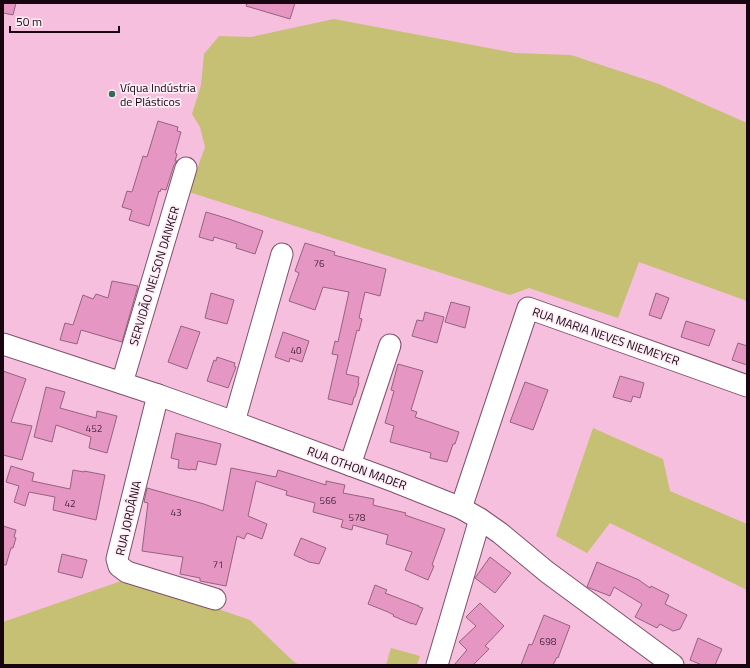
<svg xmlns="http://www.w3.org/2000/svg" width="750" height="668" font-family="'Titillium Web',sans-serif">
<rect width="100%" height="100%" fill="#f6bfdd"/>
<g fill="#c6c075">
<path d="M 334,19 L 515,53 L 571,55 L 659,84 L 747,123 L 747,301 L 639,262 L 618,318 L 529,288 L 510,295 L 189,192 L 205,147 L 200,127 L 192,114 L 201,85 L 204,54 L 219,36 L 251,37 Z"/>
<path d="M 593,428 L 663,459 L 670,491 L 747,524 L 747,590 L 610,523 L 587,553 L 556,536 Z"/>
<path d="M 124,580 L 221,610 L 250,620 L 293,661 L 299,665 L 3,665 L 3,622 Z"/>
<path d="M 391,648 L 420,656 L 417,665 L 386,665 Z"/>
</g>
<g fill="#e596c3" stroke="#94637f">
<path d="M 3,3 L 16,3 L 13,15 L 3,13 Z"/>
<path d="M 247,3 L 295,3 L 290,19 L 246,6 Z"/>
<path d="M 158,121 L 178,127 L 177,131 L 181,132 L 175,153 L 177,154 L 175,161 L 177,161 L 174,165 L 166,190 L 161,189 L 160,192 L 159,191 L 149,226 L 129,220 L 132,210 L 122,207 L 127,191 L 132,192 L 143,156 L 147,157 Z"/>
<path d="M 206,212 L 229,219 L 263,231 L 255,254 L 236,248 L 237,244 L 214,237 L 213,241 L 199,237 Z"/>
<path d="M 305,243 L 335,252 L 334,255 L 386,269 L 380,296 L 365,292 L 359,318 L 362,319 L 359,331 L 357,330 L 346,374 L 359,377 L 358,383 L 359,383 L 355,397 L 354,397 L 352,405 L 328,399 L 338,355 L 332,354 L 335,341 L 338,342 L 349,292 L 323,287 L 315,310 L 289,301 L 299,273 L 295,271 Z"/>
<path d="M 112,281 L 138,286 L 122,342 L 81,330 L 77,344 L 60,340 L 65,323 L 73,325 L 83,295 L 93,299 L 96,294 L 108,298 Z"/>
<path d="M 211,293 L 234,300 L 227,324 L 205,318 Z"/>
<path d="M 656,293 L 669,298 L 661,319 L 649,315 Z"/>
<path d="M 451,302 L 470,307 L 465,328 L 445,322 Z"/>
<path d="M 425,312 L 444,317 L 437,343 L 412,336 L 417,320 L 423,321 Z"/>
<path d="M 686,321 L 715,330 L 709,346 L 681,337 Z"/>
<path d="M 181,326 L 200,332 L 187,369 L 168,362 Z"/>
<path d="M 283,332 L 309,341 L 302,362 L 290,358 L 289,362 L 275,357 Z"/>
<path d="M 738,343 L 747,346 L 747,365 L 732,360 Z"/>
<path d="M 217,357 L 235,363 L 234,366 L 236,367 L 228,388 L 207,381 L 214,360 L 216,361 Z"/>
<path d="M 398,364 L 423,371 L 411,410 L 417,412 L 415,417 L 459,432 L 455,444 L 453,444 L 447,462 L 430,458 L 431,453 L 390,442 L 394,426 L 385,423 L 394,391 L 391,390 Z"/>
<path d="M 3,371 L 26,379 L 11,422 L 32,426 L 22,460 L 3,455 Z"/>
<path d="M 620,376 L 644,383 L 640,398 L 633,396 L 631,402 L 613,397 Z"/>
<path d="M 525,382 L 548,390 L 533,430 L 510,422 Z"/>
<path d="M 46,387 L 65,392 L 60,408 L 96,418 L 97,411 L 117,416 L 107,453 L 89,448 L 91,437 L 56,425 L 52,442 L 34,437 Z"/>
<path d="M 176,433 L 221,444 L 216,465 L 198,461 L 196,470 L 191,469 L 190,470 L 178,468 L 179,460 L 171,458 Z"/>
<path d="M 11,466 L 34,473 L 32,481 L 70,489 L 73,470 L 84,472 L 84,471 L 105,475 L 96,520 L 53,510 L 55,497 L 29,492 L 25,506 L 14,502 L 19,486 L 6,482 Z"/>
<path d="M 231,468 L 276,477 L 278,470 L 326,485 L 326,481 L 345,485 L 343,493 L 374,499 L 373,505 L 406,513 L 405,515 L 445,529 L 432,565 L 434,566 L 428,580 L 405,570 L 412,552 L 386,544 L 388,535 L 353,525 L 352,530 L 341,527 L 343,520 L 313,512 L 315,503 L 286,495 L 287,491 L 256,481 L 248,516 L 267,524 L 262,539 L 247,533 L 244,539 L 237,536 L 226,586 L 200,581 L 200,578 L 180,574 L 183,557 L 142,551 L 148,503 L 144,502 L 147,488 L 204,504 L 223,511 Z"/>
<path d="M 3,526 L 16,530 L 14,537 L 16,538 L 13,548 L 11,548 L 6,565 L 3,565 Z"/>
<path d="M 301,538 L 326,548 L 319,564 L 309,562 L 294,555 Z"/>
<path d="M 62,554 L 87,560 L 82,578 L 58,572 Z"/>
<path d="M 490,557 L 511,573 L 495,593 L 475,578 Z"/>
<path d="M 597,562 L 639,580 L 650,588 L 651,586 L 669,595 L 665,604 L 687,615 L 680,629 L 673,631 L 660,624 L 657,628 L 635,617 L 642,604 L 614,587 L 610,596 L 587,587 Z"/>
<path d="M 375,585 L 387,590 L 385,593 L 419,606 L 419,607 L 423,608 L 416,625 L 412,623 L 412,624 L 393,616 L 394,615 L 388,612 L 368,604 Z"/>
<path d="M 480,603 L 504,626 L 485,646 L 489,649 L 473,665 L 454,665 L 467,650 L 459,642 L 476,626 L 466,617 Z"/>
<path d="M 544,615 L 570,626 L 558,658 L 557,657 L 553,665 L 521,665 L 529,644 L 532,645 Z"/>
<path d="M 698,638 L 722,649 L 715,665 L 702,665 L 690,660 Z"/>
</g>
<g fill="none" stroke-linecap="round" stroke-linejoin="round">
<defs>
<g id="minor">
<path d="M 3,344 L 158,395 L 234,422 L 396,482 L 461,508 L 480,519 L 500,533 L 547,572 L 673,665"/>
<path d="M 122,383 L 186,168"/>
<path d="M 158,395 L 117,559 L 119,566 L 127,572 L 215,599"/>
<path d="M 234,422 L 282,254"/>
<path d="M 350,465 L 390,345"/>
<path d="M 461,508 L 528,308 L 747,386"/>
<path d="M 437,665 L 480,519"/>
</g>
</defs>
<use href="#minor" stroke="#7f506b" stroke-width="23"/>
<use href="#minor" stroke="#fff" stroke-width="21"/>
</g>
<circle fill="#336c55" stroke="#feedf6" stroke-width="1.5" cx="112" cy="94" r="4"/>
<g text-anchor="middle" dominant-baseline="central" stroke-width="3.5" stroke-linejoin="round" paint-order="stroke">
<g font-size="10" fill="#4a2a3d">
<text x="319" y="263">76</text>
<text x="296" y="350">40</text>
<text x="94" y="428">452</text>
<text x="328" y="500">566</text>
<text x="70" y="503">42</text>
<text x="176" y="512">43</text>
<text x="357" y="517">578</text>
<text x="218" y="564">71</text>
<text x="548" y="641">698</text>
</g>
<g font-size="12" fill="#170610" stroke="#feedf6" text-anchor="start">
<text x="120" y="87">Víqua Indústria<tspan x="120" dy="14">de Plásticos</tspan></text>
</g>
<g font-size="12" fill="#170610" stroke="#feedf6">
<text transform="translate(154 276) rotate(-73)">SERVIDÃO NELSON DANKER</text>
<text transform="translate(606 336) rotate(19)">RUA MARIA NEVES NIEMEYER</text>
<text transform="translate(357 468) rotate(20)">RUA OTHON MADER</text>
<text transform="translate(128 518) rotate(-77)">RUA JORDÂNIA</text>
</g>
</g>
<rect width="750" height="668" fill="none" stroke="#170610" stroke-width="8"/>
<path d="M10 26v6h109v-6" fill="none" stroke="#170610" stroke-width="2"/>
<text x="16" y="26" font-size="12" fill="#170610" stroke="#feedf6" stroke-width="3" paint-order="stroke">50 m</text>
</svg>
